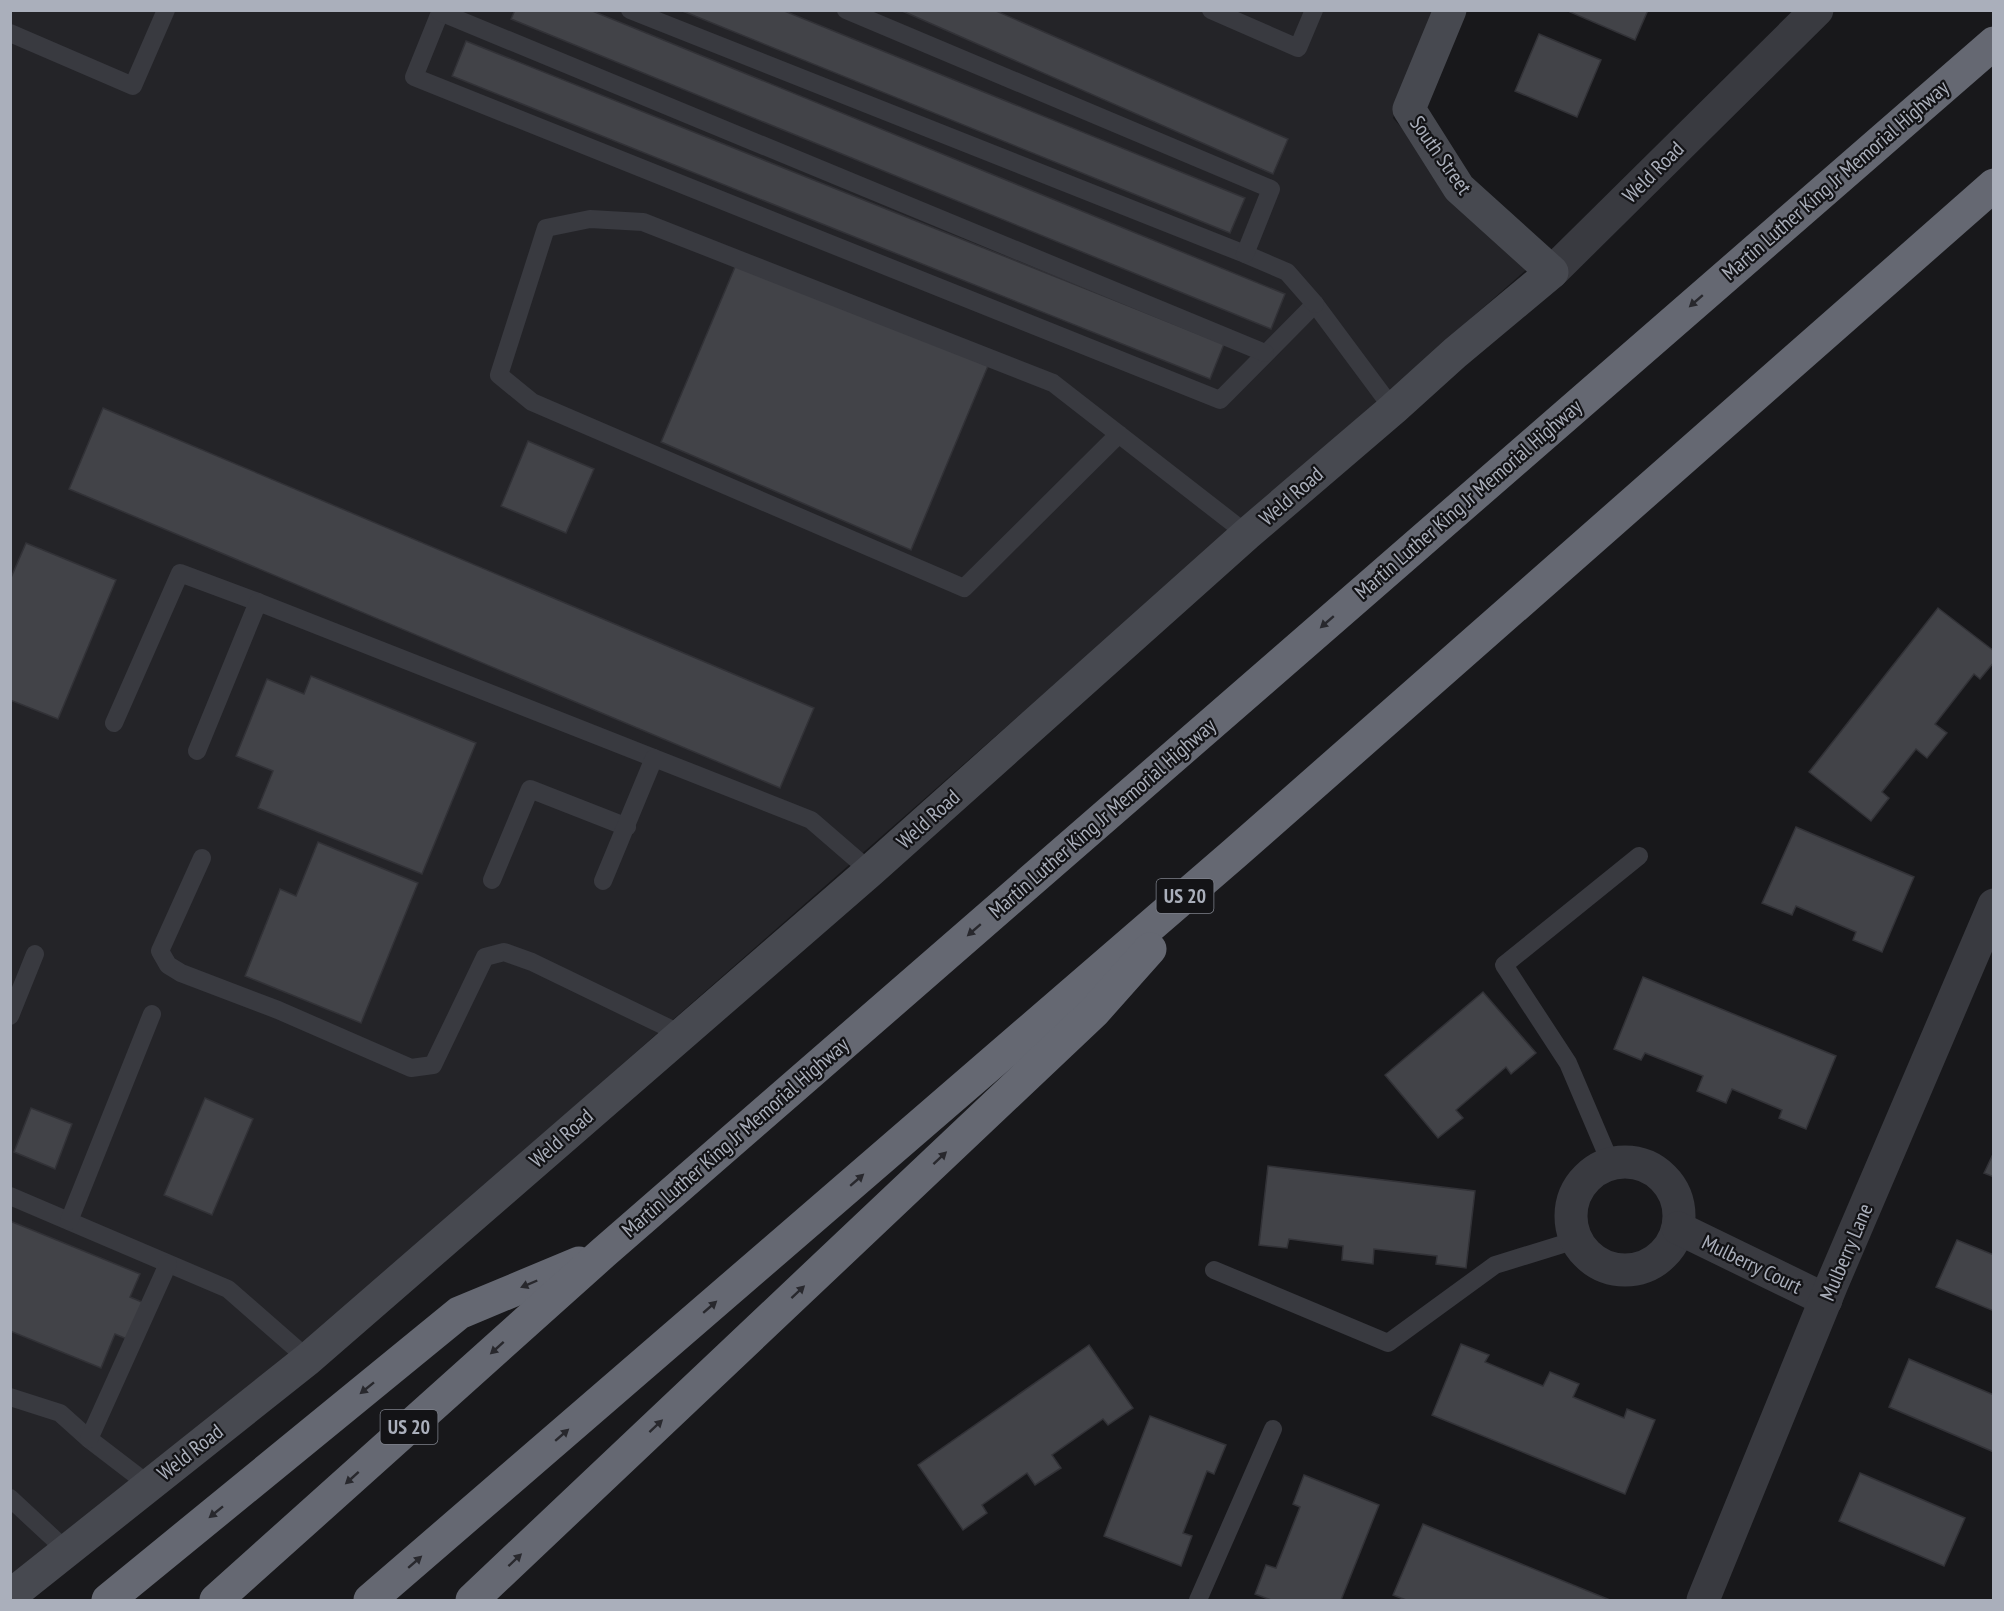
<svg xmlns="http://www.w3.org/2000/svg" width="2004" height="1611" font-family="'PT Sans Narrow',sans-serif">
<rect width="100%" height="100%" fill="#18181b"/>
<path fill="#242428" d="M 11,11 L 1438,11 L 1393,118 L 1526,270 L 304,1344 L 11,1580 Z"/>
<g fill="#424348" stroke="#323237" stroke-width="1.5">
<path d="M 515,10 L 590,10 L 1285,294 L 1271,329 L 511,19 Z"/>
<path d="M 680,10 L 782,10 L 1245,198 L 1230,233 Z"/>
<path d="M 900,10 L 994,10 L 1288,139 L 1273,174 Z"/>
<path d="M 1571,10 L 1648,10 L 1635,40 L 1570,12 Z"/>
<path d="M 1539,34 L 1601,60 L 1577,117 L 1515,91 Z"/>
<path d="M 466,41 L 1224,344 L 1210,379 L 452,76 Z"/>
<path d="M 738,260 L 988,366 L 911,550 L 661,442 Z"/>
<path d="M 103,408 L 814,708 L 780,788 L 69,489 Z"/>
<path d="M 528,441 L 594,469 L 566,533 L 501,506 Z"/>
<path d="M 26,543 L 116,580 L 58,719 L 10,700 L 10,580 Z"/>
<path d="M 1938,608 L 1994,651 L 1994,662 L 1980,679 L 1974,674 L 1935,724 L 1947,733 L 1927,758 L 1916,749 L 1882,792 L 1889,798 L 1871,821 L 1809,772 Z"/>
<path d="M 311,676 L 476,743 L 422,874 L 258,808 L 273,771 L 236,756 L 267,679 L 304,694 Z"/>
<path d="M 1796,827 L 1914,877 L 1882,952 L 1853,940 L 1856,932 L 1796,906 L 1792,915 L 1762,903 Z"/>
<path d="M 318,842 L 418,883 L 361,1023 L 245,976 L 280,889 L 296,896 Z"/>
<path d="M 1643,977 L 1836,1056 L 1806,1129 L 1779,1118 L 1782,1110 L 1732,1089 L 1726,1103 L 1697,1091 L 1703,1076 L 1645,1053 L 1641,1060 L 1614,1049 Z"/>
<path d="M 1483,992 L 1536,1053 L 1511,1074 L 1506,1067 L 1456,1110 L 1463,1118 L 1438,1138 L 1385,1075 Z"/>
<path d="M 205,1098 L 253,1119 L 212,1215 L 164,1195 Z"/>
<path d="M 31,1108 L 72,1124 L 55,1169 L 14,1152 Z"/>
<path d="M 1994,1152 L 1994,1177 L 1984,1173 Z"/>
<path d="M 1268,1166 L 1475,1191 L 1466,1268 L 1436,1264 L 1437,1256 L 1374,1249 L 1373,1264 L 1342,1260 L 1343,1246 L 1289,1239 L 1287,1248 L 1259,1245 Z"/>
<path d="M 10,1221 L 140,1274 L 130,1297 L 149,1305 L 134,1342 L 115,1334 L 101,1368 L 10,1331 Z"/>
<path d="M 1957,1240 L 1994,1255 L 1994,1311 L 1936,1287 Z"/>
<path d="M 1461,1344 L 1489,1355 L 1485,1362 L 1543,1386 L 1550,1372 L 1579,1384 L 1573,1397 L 1624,1418 L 1627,1409 L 1655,1420 L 1625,1494 L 1432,1415 Z"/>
<path d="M 1089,1345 L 1133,1408 L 1108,1425 L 1103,1419 L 1052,1455 L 1061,1468 L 1035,1485 L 1027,1473 L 982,1505 L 987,1513 L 963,1530 L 918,1465 Z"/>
<path d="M 1909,1359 L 1994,1395 L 1994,1452 L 1889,1407 Z"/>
<path d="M 1150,1416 L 1226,1445 L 1214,1474 L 1207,1471 L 1183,1533 L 1192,1536 L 1181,1566 L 1104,1536 Z"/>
<path d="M 1860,1473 L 1965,1518 L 1944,1566 L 1839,1521 Z"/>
<path d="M 1304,1475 L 1379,1505 L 1341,1600 L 1271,1600 L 1255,1594 L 1266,1565 L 1276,1568 L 1300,1507 L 1293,1504 Z"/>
<path d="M 1423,1524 L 1610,1600 L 1406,1600 L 1393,1595 Z"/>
</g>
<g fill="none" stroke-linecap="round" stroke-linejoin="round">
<g stroke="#393a40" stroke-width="18">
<path d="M 441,10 L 414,77 L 1220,400 L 1315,304 L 1393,409"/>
<path d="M 630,10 L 1245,254 L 1287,272 L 1315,304"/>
<path d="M 846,10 L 1271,189 L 1245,254"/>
<path d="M 1211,10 L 1298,48 L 1314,10"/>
<path d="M 440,12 L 1265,353"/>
<path d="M 10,33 L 133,86 L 166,10"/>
<path d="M 1119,434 L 964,588 L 532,402 L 499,375 L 546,228 L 590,219 L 643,222 L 1053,383 L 1247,534"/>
<path d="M 114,723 L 180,573 L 258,602"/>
<path d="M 197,751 L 258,602 L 654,758"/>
<path d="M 202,858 L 160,951 L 168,965 L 181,973 L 278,1010 L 411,1068 L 433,1065 L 485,957 L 504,952 L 532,962 L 681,1034"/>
<path d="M 492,880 L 530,789 L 627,827"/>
<path d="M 603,881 L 654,758 L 811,820 L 870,871"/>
<path d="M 10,1016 L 35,954"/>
<path d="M 1611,1164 L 1568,1063 L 1504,965 L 1639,856"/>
<path d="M 10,1196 L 228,1289 L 308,1359"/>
<path d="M 69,1221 L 152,1014"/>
<path d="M 1214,1270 L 1388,1343 L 1495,1265 L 1576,1240"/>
<path d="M 10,1397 L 60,1413 L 89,1439 L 149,1485"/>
<path d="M 89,1439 L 168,1264"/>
<path d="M 10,1498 L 67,1551"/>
<path d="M 1198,1600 L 1273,1429"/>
</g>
<g stroke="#393a40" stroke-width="33">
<path d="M 1552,272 L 1817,10"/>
<circle cx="1625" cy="1216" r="54"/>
<path d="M 1678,1228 L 1826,1300"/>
<path d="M 1703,1600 L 1832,1284 L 1994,905"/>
</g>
<path stroke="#474950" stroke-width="33" d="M 10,1596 L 308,1359 L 870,871 L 1247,534 L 1393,409 L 1455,353 L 1552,272 L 1459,188 L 1409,109 L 1450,10"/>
<g stroke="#656872" stroke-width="33">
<path d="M 108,1600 L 459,1313 L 579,1263"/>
<path d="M 216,1600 L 603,1253 L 1994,43"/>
<path d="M 370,1600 L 1235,853 L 1994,185"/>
<path d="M 472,1600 L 1094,1012 L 1150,949"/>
</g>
</g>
<defs><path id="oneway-solid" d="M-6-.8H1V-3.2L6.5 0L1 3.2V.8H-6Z" transform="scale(1.5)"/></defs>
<g fill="#28282d">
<use href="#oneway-solid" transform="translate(1696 301) rotate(139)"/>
<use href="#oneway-solid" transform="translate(1327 622) rotate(139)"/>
<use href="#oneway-solid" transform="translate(974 930) rotate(139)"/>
<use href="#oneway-solid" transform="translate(940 1158) rotate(-43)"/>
<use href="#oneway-solid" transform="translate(857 1180) rotate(-41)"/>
<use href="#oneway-solid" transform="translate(529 1284) rotate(157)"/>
<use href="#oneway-solid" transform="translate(798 1292) rotate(-43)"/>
<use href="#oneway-solid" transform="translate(710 1307) rotate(-41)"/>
<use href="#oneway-solid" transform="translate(497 1348) rotate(138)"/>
<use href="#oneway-solid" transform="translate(367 1388) rotate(141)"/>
<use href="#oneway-solid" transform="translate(656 1426) rotate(-43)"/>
<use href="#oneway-solid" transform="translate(562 1435) rotate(-41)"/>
<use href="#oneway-solid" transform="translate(352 1478) rotate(138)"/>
<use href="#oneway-solid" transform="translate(216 1512) rotate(141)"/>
<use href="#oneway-solid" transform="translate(515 1560) rotate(-43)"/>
<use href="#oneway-solid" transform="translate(415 1562) rotate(-41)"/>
</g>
<g text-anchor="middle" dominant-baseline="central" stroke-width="4.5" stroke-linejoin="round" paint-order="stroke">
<g fill="#131316" stroke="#7d808a" stroke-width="1.5">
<rect x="1156.5" y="879" width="57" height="34" rx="4.5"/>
<rect x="380.5" y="1410" width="57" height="34" rx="4.5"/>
</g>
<g font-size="20" font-weight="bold" fill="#aaafbb">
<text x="1185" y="896">US 20</text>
<text x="409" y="1427">US 20</text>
</g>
<g font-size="21" fill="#aaafbb" stroke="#131316">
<text transform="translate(1441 155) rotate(55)">South Street</text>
<text transform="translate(1653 172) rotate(-45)">Weld Road</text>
<text transform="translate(1835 180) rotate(-41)">Martin Luther King Jr Memorial Highway</text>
<text transform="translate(1291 496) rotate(-41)">Weld Road</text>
<text transform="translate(1468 499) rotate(-41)">Martin Luther King Jr Memorial Highway</text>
<text transform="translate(1102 818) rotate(-41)">Martin Luther King Jr Memorial Highway</text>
<text transform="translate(928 819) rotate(-42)">Weld Road</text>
<text transform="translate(735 1137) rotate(-41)">Martin Luther King Jr Memorial Highway</text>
<text transform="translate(561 1138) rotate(-41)">Weld Road</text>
<text transform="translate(1846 1252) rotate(-67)">Mulberry Lane</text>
<text transform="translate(1752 1264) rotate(26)">Mulberry Court</text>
<text transform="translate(190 1452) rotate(-38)">Weld Road</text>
</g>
</g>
<rect width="2004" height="1611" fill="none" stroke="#aaafbb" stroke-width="24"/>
</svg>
